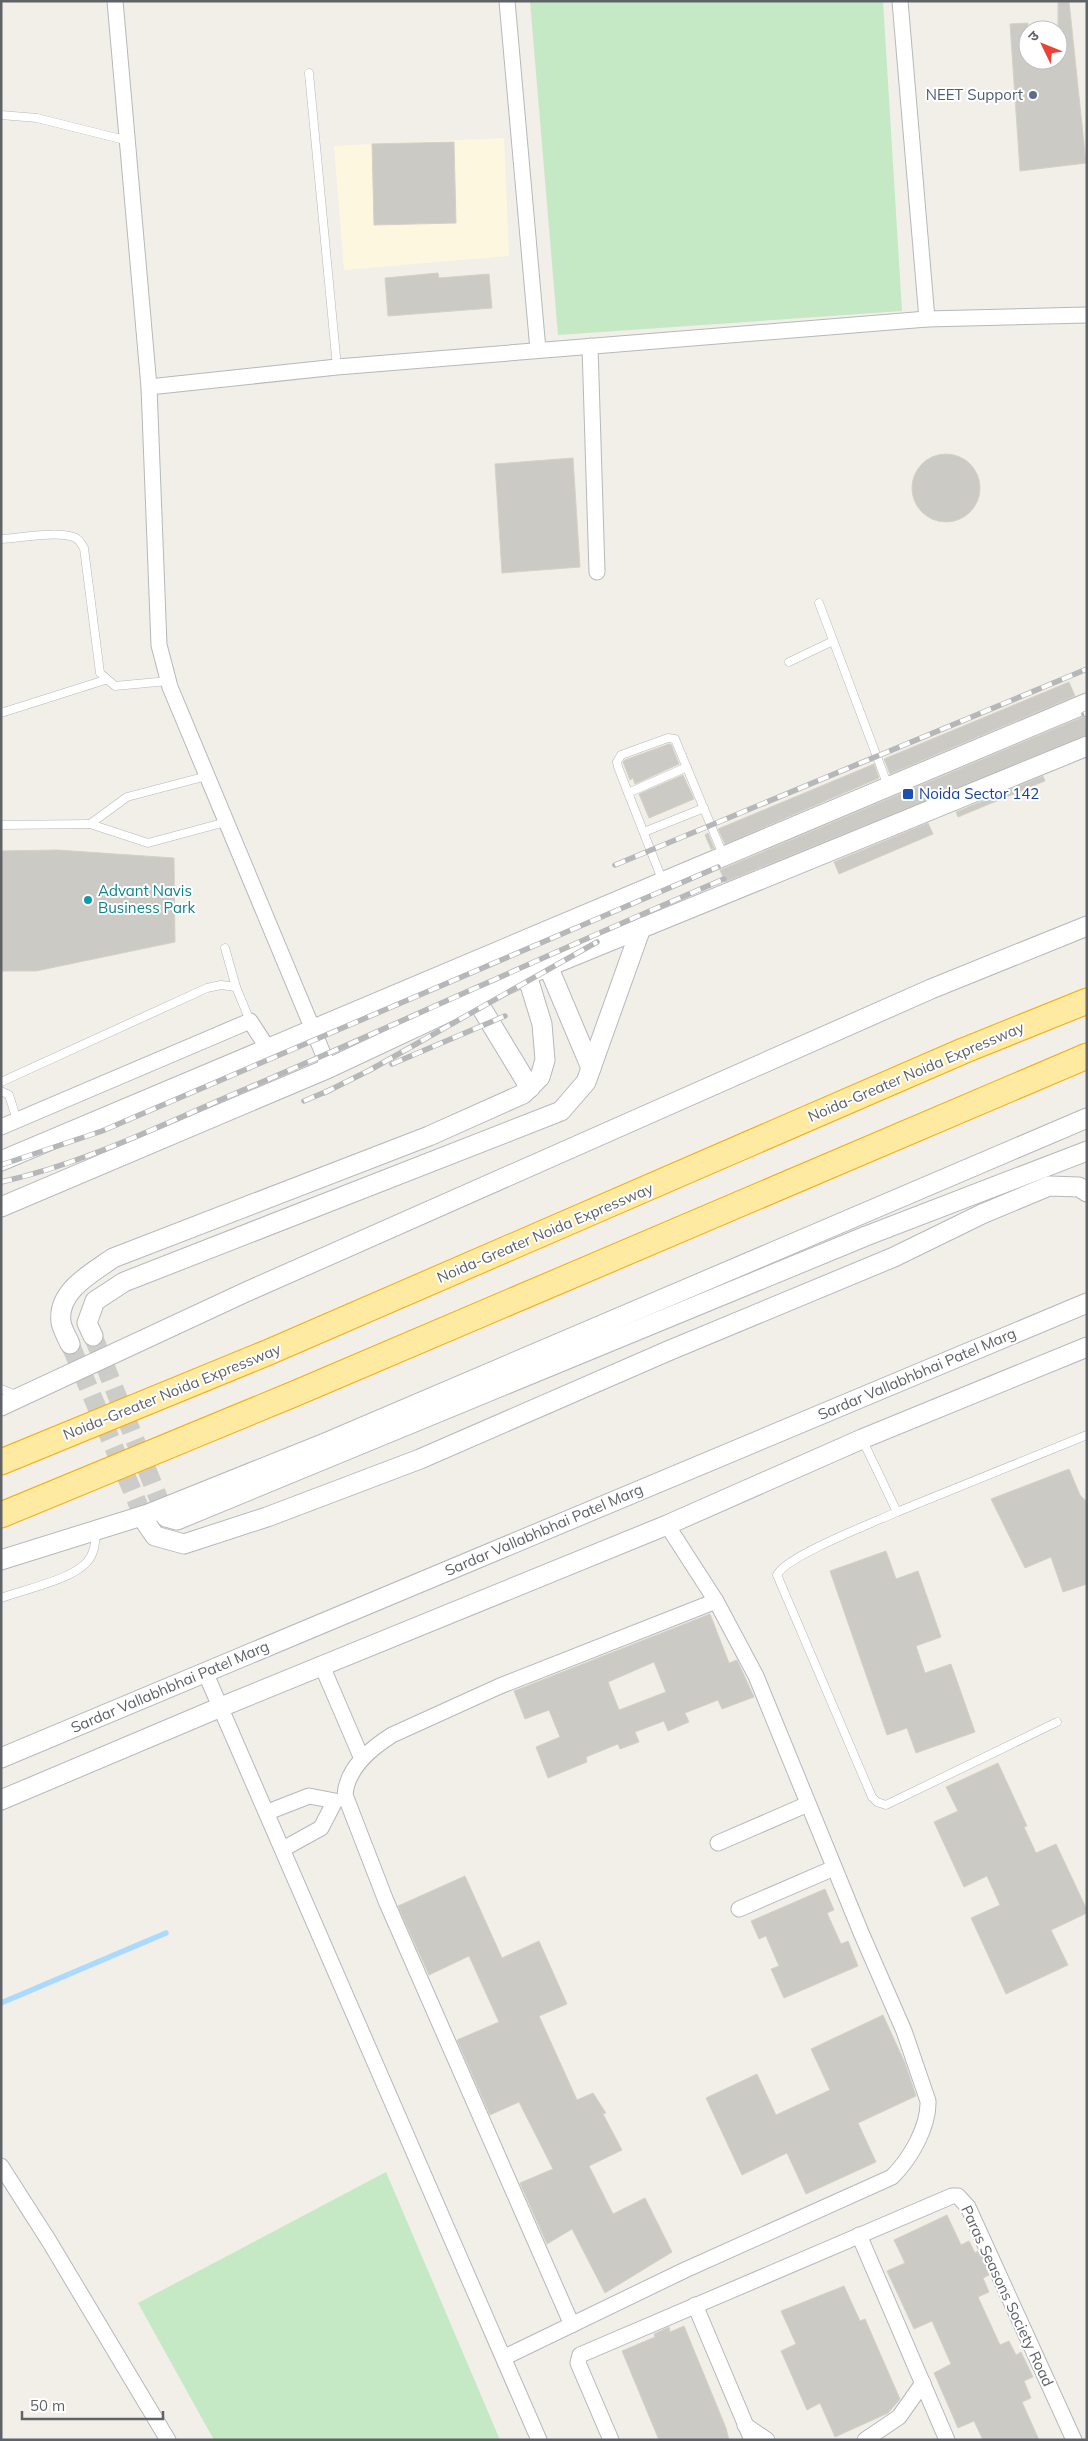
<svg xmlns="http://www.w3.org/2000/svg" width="1088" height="2441" viewBox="0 0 1088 2441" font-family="Mulish,'Noto Sans Devanagari',sans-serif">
<rect width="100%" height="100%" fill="#f1efe8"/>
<polygon fill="#fef7e0" points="504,138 509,256 344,270 334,146"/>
<g fill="#c5e8c5">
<polygon points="530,1 883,1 902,311 558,335"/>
<polygon points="386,2172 500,2440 214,2440 138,2303"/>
</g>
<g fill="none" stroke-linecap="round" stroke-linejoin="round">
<polyline stroke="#aadaff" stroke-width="5.5" points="1,2003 166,1933"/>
</g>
<g fill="#cccac5" stroke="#d6d1c6" fill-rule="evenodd">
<polygon points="1058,1 1069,1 1086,163 1020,171 1010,24 1028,23 1028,60 1058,60"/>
<polygon points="454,142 456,223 374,225 372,144"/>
<polygon points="438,273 439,278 489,274 492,308 388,316 385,278"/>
<circle cx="946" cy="488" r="34"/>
<polygon points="573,458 580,567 502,573 495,464"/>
<polygon points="1069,682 1075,696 890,774 884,759"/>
<polygon points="1085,716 1087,735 725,882 720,870"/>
<polygon points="669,744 671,744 679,764 635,784 633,778 630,780 623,762 625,760"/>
<polygon points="874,764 879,778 725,844 718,829"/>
<polygon points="683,775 694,799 649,818 639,794"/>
<polygon points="1043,776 1045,781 958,817 956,812"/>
<polygon points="928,823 933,834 839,874 834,862"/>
<polygon points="708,833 714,848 711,849 705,835"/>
<polygon points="57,850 174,858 175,942 36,971 1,971 1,851"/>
<polygon points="1069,1469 1080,1495 1087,1502 1087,1584 1063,1592 1051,1557 1025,1568 991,1499"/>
<polygon points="886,1551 896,1579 918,1571 941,1637 916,1646 925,1673 951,1664 975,1732 916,1753 907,1728 887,1735 830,1571"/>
<path d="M710 1614 729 1663 737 1660 754 1697 722 1709 718 1700 685 1713 689 1722 668 1731 664 1721 635 1732 639 1742 620 1749 618 1744 586 1757 587 1762 548 1778 536 1747 560 1737 549 1710 525 1719 514 1691ZM654 1662 666 1692 619 1710 608 1682Z"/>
<polygon points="998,1763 1027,1826 1024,1827 1036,1853 1056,1844 1087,1910 1087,1913 1051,1930 1068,1965 1006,1994 971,1918 1000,1905 987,1876 964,1887 934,1822 958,1811 946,1787"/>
<polygon points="465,1876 502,1958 539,1941 567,2004 539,2016 577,2100 593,2093 606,2113 603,2114 622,2150 589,2166 613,2214 645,2198 672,2252 605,2293 572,2229 547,2244 520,2183 553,2169 519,2102 490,2115 457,2040 499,2022 469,1956 429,1975 398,1906"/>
<polygon points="825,1889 834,1910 827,1913 841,1944 848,1941 858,1966 784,1998 771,1969 779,1966 766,1936 759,1939 751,1921"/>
<polygon points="883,2015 905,2063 916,2096 858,2123 876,2162 806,2194 787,2153 742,2175 706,2098 757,2074 776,2115 830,2090 811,2049"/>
<polygon points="947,2215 961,2245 969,2241 975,2253 978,2251 989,2275 983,2278 989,2292 978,2297 1000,2345 1009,2341 1016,2355 1021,2352 1033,2377 1024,2381 1031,2398 1022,2402 1039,2440 983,2440 974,2421 958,2428 934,2373 951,2364 932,2321 914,2329 887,2271 905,2263 894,2240"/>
<polygon points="844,2286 860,2321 865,2319 900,2399 888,2413 835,2437 820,2403 807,2410 781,2351 796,2344 781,2311"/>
<polygon points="684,2326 726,2428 729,2440 659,2440 622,2351 655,2337 654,2334 669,2327 670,2332"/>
</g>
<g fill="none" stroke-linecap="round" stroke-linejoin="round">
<g stroke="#ccccc8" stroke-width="19" stroke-dasharray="19 9" stroke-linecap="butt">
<polyline points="93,1336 166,1517"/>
<polyline points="70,1344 146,1523"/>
</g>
<g stroke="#b5b8bc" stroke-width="9">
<g id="service">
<polyline points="309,73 337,367"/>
<polyline points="1,115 37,118 129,141"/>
<path d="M1 539C20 538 55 531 73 537 78 538 81 543 84 548L100 673 115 686 168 681"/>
<polyline points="819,603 888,786"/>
<polyline points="789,662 833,641"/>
<polyline points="1,713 105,680"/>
<polyline points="207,776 127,797 90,824 148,843 226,822"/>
<polyline points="628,793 687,767"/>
<polyline points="1,825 90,824"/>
<polyline points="644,832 704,808"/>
<polyline points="663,882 618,767 617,762 621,755 668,738 675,739 724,857"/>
<polyline points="225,948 236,987"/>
<polyline points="1,1082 207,988 221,985 236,987 250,1021"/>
<polyline points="1,1091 9,1095 17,1120"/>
<polyline points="1,1389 18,1396"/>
<polyline points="862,1439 897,1512 1087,1435"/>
<path d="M897 1512C875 1522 786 1556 777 1575L872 1797 877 1802 886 1805 1057 1722"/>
<path d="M1 1598C25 1589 71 1580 87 1562 95 1553 95 1543 96 1532"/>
</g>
</g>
<g stroke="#b5b8bc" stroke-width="17">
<g id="minor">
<polyline points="115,1 149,387 159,645 170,687 329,1068"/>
<polyline points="507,1 538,350"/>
<polyline points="900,1 927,319"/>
<polyline points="590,346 597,572"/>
<polyline points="149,387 337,367 927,319 1087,315"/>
<polyline points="1,1127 250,1021 267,1047"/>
<polyline points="322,1666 362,1759"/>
<polyline points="205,1672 539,2440"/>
<polyline points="268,1812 309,1796 335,1801 321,1828 283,1849"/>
<polyline points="718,1843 808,1804"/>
<polyline points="739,1909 834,1868"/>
<polyline points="1,2166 49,2241 168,2440"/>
<polyline points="859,2235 947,2440"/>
<polyline points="695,2305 752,2440"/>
<path d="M572 2325 386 1901 345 1795C347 1768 370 1749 392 1735L500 1686 716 1601"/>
<path d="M505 2357 685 2270 892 2177C910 2159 929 2127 928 2101L904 2031 862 1935 756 1676 716 1601 667 1525"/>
<polyline points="745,2425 767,2440"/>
<polyline points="611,2440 578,2363 580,2355 952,2196 958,2196 968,2207 1074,2440"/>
<polyline points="865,2440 899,2417 923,2383"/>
</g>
</g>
<g stroke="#b5b8bc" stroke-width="21">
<g id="tertiary">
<polyline points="548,966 591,1068"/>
<polyline points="476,999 530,1088"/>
<polyline points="1,1161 1087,703"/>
<polyline points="1,1207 329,1068 527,975 1087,746"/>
<polyline points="93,1336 87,1323 95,1301 124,1282 561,1111 586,1082 641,928"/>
<path d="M70 1344C67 1337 62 1329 61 1322 57 1291 92 1273 113 1258L429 1136 523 1094 540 1077 545 1060 542 1024 527 975"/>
<polyline points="1,1406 246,1292 931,989 1087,926"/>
<polyline points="166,1517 177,1520 866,1236 1087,1151"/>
<polyline points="146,1523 155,1536 184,1544 267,1517 420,1459 668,1351 894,1257 982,1214 1049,1186 1079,1187 1087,1192"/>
<polyline points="1,1560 148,1514 325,1443 1087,1118"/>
<polyline points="1,1758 1087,1303"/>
<polyline points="1,1800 221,1707 667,1525 862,1439 1087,1347"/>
</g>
</g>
<g stroke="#f9ab00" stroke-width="27">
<g id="trunk">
<polyline points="1,1462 269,1352 963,1051 1087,1001"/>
<polyline points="1,1515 294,1394 1087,1056"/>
</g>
</g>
<use href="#service" stroke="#fff" stroke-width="8"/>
<use href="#minor" stroke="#fff" stroke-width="15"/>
<use href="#tertiary" stroke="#fff" stroke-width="19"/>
<use href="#trunk" stroke="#feeaa1" stroke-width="25"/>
<g stroke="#b6b7b8" stroke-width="5.5">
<g id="rail">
<polyline points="1084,714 1087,713"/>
<polyline points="615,865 1087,669"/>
<polyline points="392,1064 505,1016"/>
<polyline points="324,1093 370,1070 597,942"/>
<polyline points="304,1101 330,1090"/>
<polyline points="1,1165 102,1131 718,867"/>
<path d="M1 1182C87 1163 167 1122 248 1088 407 1020 564 947 724 879"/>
</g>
</g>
<use href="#rail" stroke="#fff" stroke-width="4" stroke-dasharray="11" stroke-linecap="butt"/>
</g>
<circle fill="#5c6f8a" stroke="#fff" stroke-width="2" cx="1033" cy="95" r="5"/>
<rect fill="#1a4fb4" stroke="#fff" stroke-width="2" x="902" y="788" width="12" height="12" rx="2.5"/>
<circle fill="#0f9aa8" stroke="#fff" stroke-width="2" cx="88" cy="900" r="5"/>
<g text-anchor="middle" stroke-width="4" stroke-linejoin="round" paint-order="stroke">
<g font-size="15" fill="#4e5e75" stroke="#fff" text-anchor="end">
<text x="1023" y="100">NEET Support</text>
</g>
<g font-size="15" fill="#164399" stroke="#fff" text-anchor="start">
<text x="919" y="799">Noida Sector 142</text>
</g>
<g font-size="15" fill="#0d838f" stroke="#fff" text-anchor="start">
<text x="98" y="896">Advant Navis<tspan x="98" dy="17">Business Park</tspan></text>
</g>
<g font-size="15" fill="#5f6368" stroke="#fff">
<text transform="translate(916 1072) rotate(-23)" y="5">Noida-Greater Noida Expressway</text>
<text transform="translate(545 1233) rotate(-23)" y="5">Noida-Greater Noida Expressway</text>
<text transform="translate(917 1374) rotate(-23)" y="5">Sardar Vallabhbhai Patel Marg</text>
<text transform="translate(172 1392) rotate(-22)" y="5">Noida-Greater Noida Expressway</text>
<text transform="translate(544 1530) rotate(-23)" y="5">Sardar Vallabhbhai Patel Marg</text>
<text transform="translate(170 1687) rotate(-23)" y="5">Sardar Vallabhbhai Patel Marg</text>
<text transform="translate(1007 2296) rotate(65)" y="5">Paras Seasons Society Road</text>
</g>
</g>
<rect width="1088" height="2441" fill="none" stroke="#5f6368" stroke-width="5"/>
<g transform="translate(1043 45) rotate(313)"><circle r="24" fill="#ffffff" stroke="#bfc1c3"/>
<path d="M0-4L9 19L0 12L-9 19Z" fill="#ea4335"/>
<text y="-8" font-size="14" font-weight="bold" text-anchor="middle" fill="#5f6368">उ</text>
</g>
<path d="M22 2411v8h141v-8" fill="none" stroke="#5f6368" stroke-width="2.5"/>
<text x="30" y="2411" font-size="15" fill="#5f6368" stroke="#ffffff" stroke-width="4" paint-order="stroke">50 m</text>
</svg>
